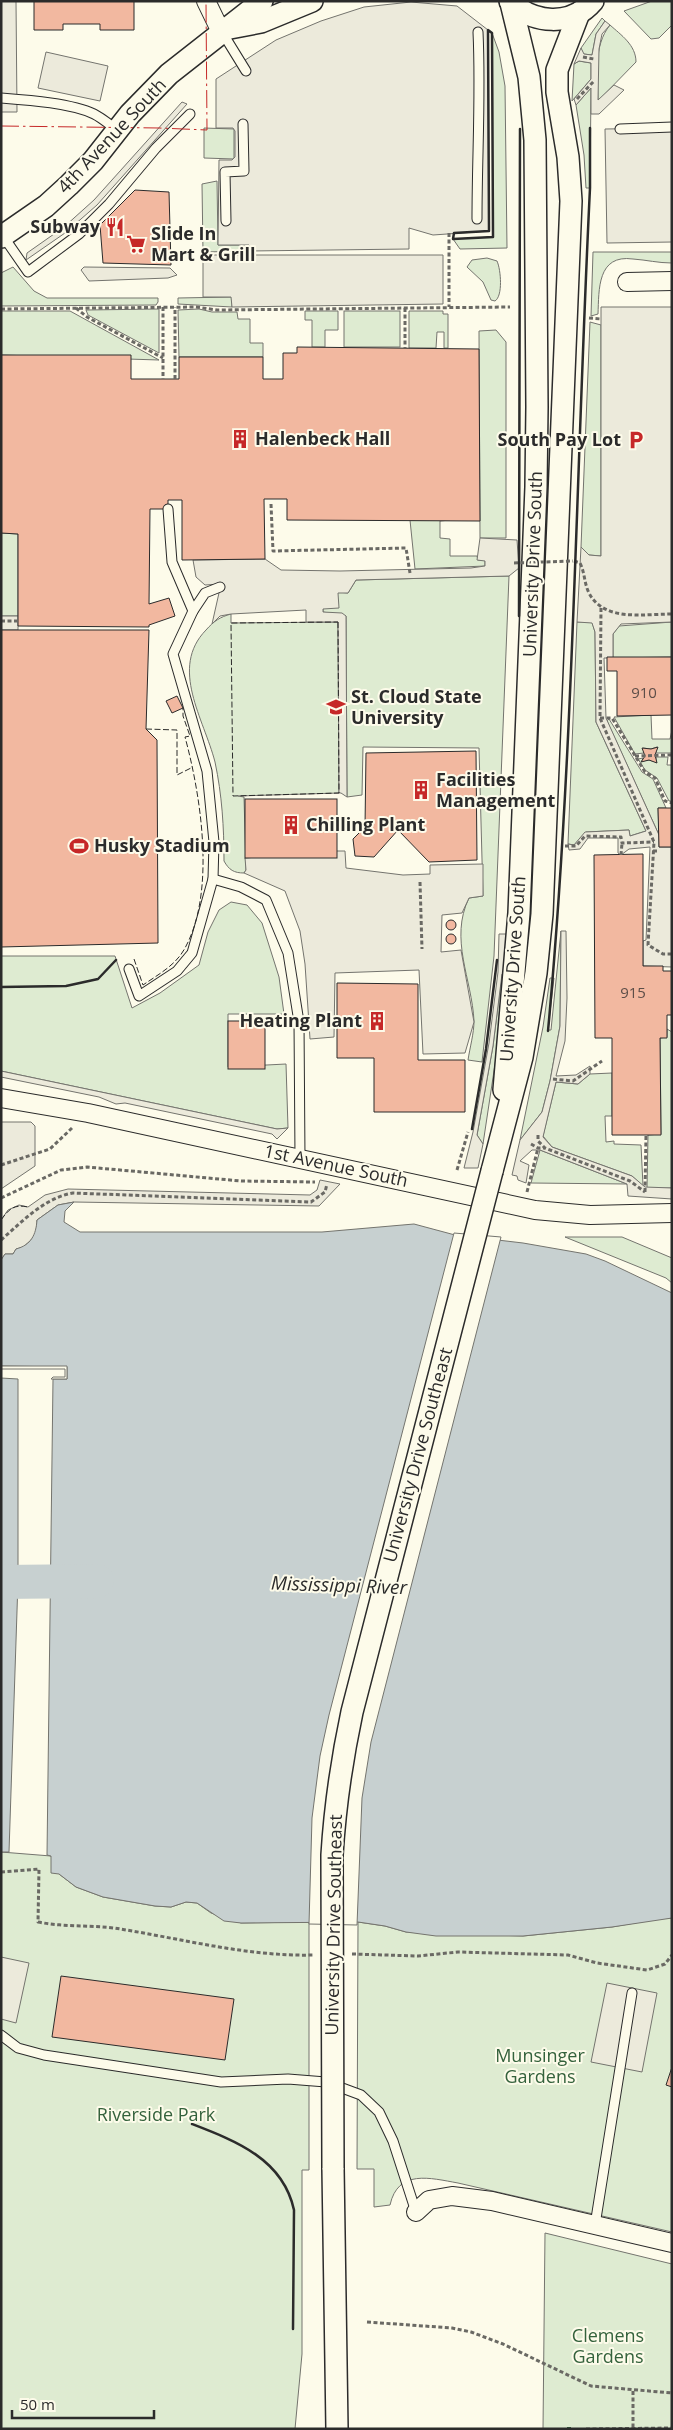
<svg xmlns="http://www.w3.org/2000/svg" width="673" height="2430" viewBox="0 0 673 2430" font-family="'Open Sans',sans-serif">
<rect width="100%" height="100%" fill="#fdfbea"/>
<g fill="#deebd1" stroke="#74746e">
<polygon points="652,1 672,1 672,25 659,38 651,39 624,11"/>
<polygon points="602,18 605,21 596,34 592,55 583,54 581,48"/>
<path d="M610 25C621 35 636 45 636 62L598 101C598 75 593 46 610 25Z"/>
<polygon points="492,33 499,52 505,86 507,248 460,249 453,239 493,237"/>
<polygon points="579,61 591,63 591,79 572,101 574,64"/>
<polygon points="591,88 590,188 586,188 584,155 576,105"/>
<polygon points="204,128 234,129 234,159 204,158"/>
<polygon points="217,181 218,245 250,245 250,251 203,252 202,184"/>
<path d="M593 252H672V263C658 263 647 260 633 259 597 254 599 290 598 314L591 316Z"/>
<path d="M487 258 497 261C501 270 503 296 495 301L491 300 483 282 467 267 472 260Z"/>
<polygon points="13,267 34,291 47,298 158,298 158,302 156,305 1,306 1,273"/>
<polygon points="232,297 232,307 178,304 178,298"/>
<polygon points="159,309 159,353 88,315 86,310"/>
<polygon points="199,309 212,312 237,312 238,319 250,319 250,343 263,343 263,357 179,357 178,310"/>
<polygon points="1,311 70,311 159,360 1,355"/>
<polygon points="305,311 338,311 338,330 325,330 325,347 312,347 312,320 305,320"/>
<rect x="344" y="311" width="56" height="36"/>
<polygon points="409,311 443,311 443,314 448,314 448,348 444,348 444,332 437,332 436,348 409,348"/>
<polygon points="590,322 601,325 601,556 589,555 581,547"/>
<polygon points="496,330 506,342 506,538 480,538 479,331"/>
<polygon points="410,520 450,520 440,521 440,538 450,539 450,556 477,556 478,560 485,560 485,566 415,569"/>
<polygon points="1,533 18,534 18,616 1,616"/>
<path d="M509 576 494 956 482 1062 468 1060C470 1047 474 1033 474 1021 472 979 449 939 469 898L483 896 479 748 363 747 362 795 347 797 346 616 323 612V609L338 592 348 593 356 580Z"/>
<path d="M231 614V623L338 622 339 793 238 796 244 797 246 870 244 873C234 873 229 870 224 861 224 827 222 795 215 762 204 719 169 668 206 630 214 621 220 617 231 614Z"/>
<polygon points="577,622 592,622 595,632 596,722 646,831 630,836 629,830 586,832 574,845 568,844"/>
<polygon points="672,622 672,657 613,658 613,634 619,626"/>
<polygon points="651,715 652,739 670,739 672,730 672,753 655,753 657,747 651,749 643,748 644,753 635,754 614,717"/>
<polygon points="609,719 642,772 653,779 666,808 658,808 659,835 607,721"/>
<polygon points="656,757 668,757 667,765 672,765 672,801 669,801 657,778 645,770 638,759 643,758 642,761 649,760 656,762"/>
<polygon points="231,902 247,905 262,923 279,977 284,1014 228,1014 228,1067 286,1064 288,1128 277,1129 1,1071 1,956 115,956 132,1008 160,993 199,965 208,932 219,910"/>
<polygon points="561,931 560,1026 550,1081 542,1112 520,1140 543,1027 550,978 554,978 548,1030 551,1030"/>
<polygon points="502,974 506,974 500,1031 483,1144 477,1135 493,1046"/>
<polygon points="667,1029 672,1032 672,1188 647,1188 648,1135 661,1134 660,1038 667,1037"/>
<polygon points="612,1073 612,1116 605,1116 606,1142 614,1141 614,1144 641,1145 643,1186 632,1176 552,1147 543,1136 556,1082 578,1084 590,1074"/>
<polygon points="540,1150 627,1184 531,1183"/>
<polygon points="565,1237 622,1237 672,1258 672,1283 666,1278"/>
<polygon points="1,1852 51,1856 59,1874 76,1887 103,1897 155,1906 171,1907 186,1902 197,1903 211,1913 241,1923 309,1922 309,2170 302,2170 302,2354 295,2429 1,2429"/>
<path d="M663 1918H672V2232L458 2183C430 2178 398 2169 390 2205L374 2207V2169H357L358 1922 385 1926 406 1932 523 1936 612 1927Z"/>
<polygon points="545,2233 672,2264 672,2429 543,2429"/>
</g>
<g fill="#eceadb" stroke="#74746e">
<polygon points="1,1 16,1 17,112 1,112"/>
<polygon points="411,2 457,6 488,30 489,231 433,235 409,228 409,249 250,251 249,245 218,245 219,160 232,160 235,157 235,131 233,128 216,128 216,79 276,40 321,21 364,7"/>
<polygon points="605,21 610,25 602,34 599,49 598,100 614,85 624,90 599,114 591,114 591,88 576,105 574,99 591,79 591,63 579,61 574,64 581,48 584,54 592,55 596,34"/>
<polygon points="46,52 108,66 100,101 38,88"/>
<polygon points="182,102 187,104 97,205 65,233 26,260 27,253 64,227 94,200"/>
<polygon points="672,128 672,242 607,243 605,129"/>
<polygon points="203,255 443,255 443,304 232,307 231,297 203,297"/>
<polygon points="84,267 170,268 177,275 168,278 89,281 81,270"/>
<polygon points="601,307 672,307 672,622 621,624 613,634 613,658 604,658 606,718 659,835 659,847 672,847 672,967 643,966 643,941 646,940 650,847 629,849 621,855 618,853 618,838 588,838 580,849 569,850 568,844 574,845 585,832 629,830 630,836 646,831 596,722 595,632 592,623 577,622 581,547 589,555 601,556"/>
<polygon points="480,538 517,540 519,568 509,576 356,580 348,593 338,593 339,608 323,609 323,612 342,613 346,616 347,797 341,793 339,793 338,622 306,622 306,610 231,614 220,616 212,624 221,584 205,585 196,577 193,560 265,559 281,570 340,571 471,568 485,566 485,561 477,560"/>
<rect x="1" y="616" width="17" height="14"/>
<polygon points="337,851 345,851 346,868 403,875 430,874 430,865 483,864 483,896 469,898 462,913 442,915 441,952 461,950 474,1022 465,1053 423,1054 419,970 335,973 334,1037 310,1039 305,964 300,931 285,891 244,873 246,870 245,858"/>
<polygon points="561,931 566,931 567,998 565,1041 556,1076 576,1075 590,1066 590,1074 578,1084 556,1082 543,1137 552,1147 632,1176 645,1187 672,1188 672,1199 628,1196 627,1184 540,1150 532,1150 520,1161 529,1165 526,1183 518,1180 517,1176 512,1175 520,1140 542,1112 550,1081 560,1026"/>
<polygon points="499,934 507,934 506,974 502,974 493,1046 477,1135 483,1144 478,1168 464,1168 473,1132 489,1043 498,972"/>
<polygon points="1,1071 277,1129 288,1128 277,1139 272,1134 125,1103 116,1104 99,1097 1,1077"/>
<polygon points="1,1122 31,1122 35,1126 35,1166 1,1189"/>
<polygon points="320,1180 340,1184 319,1206 74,1202 58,1205 37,1220 36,1234 30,1241 23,1247 16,1249 13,1254 5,1254 1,1260 1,1220 8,1210 19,1205 28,1207 45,1195 68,1189 310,1195 317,1190"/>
<polygon points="1,1957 29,1963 16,2023 1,2019"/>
<polygon points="607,1983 657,1993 642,2072 591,2062"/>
</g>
<g fill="#c7d0d0" stroke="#74746e">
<path d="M74 1202 65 1211 64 1222 80 1232H322L414 1224 455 1235 523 1243 586 1254 605 1261 672 1293V1918L612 1927 523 1936H436L406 1932 385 1926 358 1922 241 1923 224 1921 197 1903 186 1902 171 1907 155 1906 103 1897 76 1887 59 1874 51 1873V1856L47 1855 53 1379H67V1367L1 1366V1260L5 1254H13L16 1249C31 1245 36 1235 37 1220L58 1205Z"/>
<polygon points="1,1378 18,1379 18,1581 9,1852 1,1852"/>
</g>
<g fill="#fdfbea" stroke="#74746e">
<polygon points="454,1233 501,1237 371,1742 362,1798 357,1925 309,1924 312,1818 320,1756 329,1715"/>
<polygon points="1,1366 67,1366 67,1379 51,1379 53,1377 65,1377 65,1369 1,1369"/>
</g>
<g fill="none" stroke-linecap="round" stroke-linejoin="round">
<polyline stroke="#c7d0d0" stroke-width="34" points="1,1582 97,1581"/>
</g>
<g fill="#f2b8a0" stroke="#2b2b2b">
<polygon points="34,1 134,1 134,30 100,30 100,24 63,24 63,30 34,30"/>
<polygon points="135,190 169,192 171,265 103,263 100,225"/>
<polygon points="297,347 479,349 480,521 287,520 287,499 264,499 265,559 182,560 182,500 168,500 168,509 150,509 149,604 169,598 175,616 149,625 149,627 18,626 18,534 1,533 1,355 131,355 131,379 179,379 179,357 263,357 263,379 283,379 283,353 297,353"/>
<polygon points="1,630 149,630 146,729 157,740 158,943 1,947"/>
<polygon points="607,657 672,657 672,715 617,716 617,671 607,671"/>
<polygon points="177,696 183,708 172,713 166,701"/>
<polygon points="658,747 655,755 657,763 649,760 641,762 645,756 642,748 651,749"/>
<polygon points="476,751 477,860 429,862 398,830 374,857 355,856 353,839 365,827 366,753"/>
<rect x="245" y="799" width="92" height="59"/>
<polygon points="658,808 672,808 672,847 659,847"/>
<polygon points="643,854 643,966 663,966 663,971 672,971 672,1015 667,1015 667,1038 660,1038 661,1135 612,1135 612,1038 595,1038 594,855"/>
<circle cx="451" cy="925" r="5"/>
<circle cx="451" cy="939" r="5"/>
<polygon points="337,983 418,984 418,1060 465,1060 465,1112 374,1112 374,1058 337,1058"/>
<rect x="228" y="1021" width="37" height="48"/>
<polygon points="61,1976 234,1999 225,2060 52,2037"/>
<polygon points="672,2067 672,2087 666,2085"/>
</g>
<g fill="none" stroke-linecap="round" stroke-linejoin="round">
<g stroke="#2b2b2b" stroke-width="11">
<g id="service">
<polyline points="222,32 246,71"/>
<path d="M1 98C27 100 71 103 94 114 102 118 110 125 117 130"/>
<polyline points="620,129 672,127"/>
<path d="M477 219C477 156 481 94 478 32"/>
<polyline points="226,221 225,172 244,171 243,124"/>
<polyline points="3,236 28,272 79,234 109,204 156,148 190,114"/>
<polyline points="168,509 172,562 193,611"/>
<polyline points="213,879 241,887 266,900 288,953 299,1022 300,1158"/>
<polyline points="129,969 139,996 177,971 192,953 213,879 214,842 207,771 173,654 193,611 205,593 220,587"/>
<polyline points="1,2035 18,2048 44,2055 221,2082 288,2079 326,2082 361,2095 379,2112 393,2141 416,2212"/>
<polyline points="595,2225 632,1993"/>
</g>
</g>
<g stroke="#2b2b2b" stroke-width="20">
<g id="minor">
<polyline points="206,1 221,32"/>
<polyline points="627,282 672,281"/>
<polyline points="1,1098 88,1113 535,1210 590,1215 672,1213"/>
<polyline points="416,2212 429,2200 452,2196 492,2201 672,2243"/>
</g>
</g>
<g stroke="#2b2b2b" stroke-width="24">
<g id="tertiary">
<path d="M510 1C533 24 571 27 593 1"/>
<polyline points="230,28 261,22 312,1"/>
<polyline points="1,237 46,206 69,185 93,161 130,114 169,74 262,1"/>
<polyline points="504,1090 519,913 536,487 537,407 535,140 529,77 511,3"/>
<polyline points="492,1171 522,1057 536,973 542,914 571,201 568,157 557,92 557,70 579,13"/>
<polyline points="333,2168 337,2429"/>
</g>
</g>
<g stroke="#6a6964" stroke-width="3" stroke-dasharray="4 2.5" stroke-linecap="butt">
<polyline points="583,57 594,59"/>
<polyline points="577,99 594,81"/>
<polyline points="449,233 449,307"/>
<polyline points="163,307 163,379"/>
<polyline points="76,308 87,317 163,358"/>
<polyline points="405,308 405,348"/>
<polyline points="1,309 196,307 217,310 510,307"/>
<polyline points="589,318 601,319"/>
<polyline points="175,379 175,307"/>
<polyline points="271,504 273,551 406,548 410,573"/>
<path d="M574 561 580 563C585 573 584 583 589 593 604 622 643 614 672 614"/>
<polyline points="601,608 600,718 654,842 648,945 663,954 672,954"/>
<polyline points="1,621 18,621"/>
<polyline points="600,718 612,718 645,772 655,778 665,801 672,803"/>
<polyline points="635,756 672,755"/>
<polyline points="565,846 576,846 585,836 621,837 622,843 654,842"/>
<polyline points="653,851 658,851"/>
<polyline points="621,855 622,843"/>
<polyline points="420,882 422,949"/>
<polyline points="553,1079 573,1081 602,1061"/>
<polyline points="538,1135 538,1141 545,1148 630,1181 645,1192"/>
<polyline points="531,1144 538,1148 545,1148"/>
<polyline points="1,1165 50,1149 72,1128"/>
<polyline points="457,1170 468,1132"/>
<polyline points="527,1192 538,1148"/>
<polyline points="645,1192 646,1135"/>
<polyline points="1,1198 61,1170 87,1167 241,1181 315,1182"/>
<path d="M1 1240C23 1221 44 1198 73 1193L311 1202 325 1192 327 1184"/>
<path d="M1 1872 39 1869 38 1922C63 1927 88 1925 114 1928 179 1938 248 1957 313 1955"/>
<polyline points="352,1954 418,1956 458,1952 568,1955 597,1963 647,1970 665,1964 672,1955"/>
<polyline points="367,2322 452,2328 471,2332 503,2344 591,2386 672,2393"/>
<polyline points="633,2391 633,2428"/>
<polyline points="586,2429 672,2428"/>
</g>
<use href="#service" stroke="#fdfbea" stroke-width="9"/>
<use href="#minor" stroke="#fdfbea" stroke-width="18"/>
<use href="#tertiary" stroke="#fdfbea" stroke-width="21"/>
<g stroke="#2b2b2b" stroke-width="24" stroke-linecap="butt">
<path id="tertiary-bridge" d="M333 2168 332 1855C335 1806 342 1759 352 1712L492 1171"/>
</g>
<polyline stroke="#6a6964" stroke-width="3" stroke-dasharray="4 2.5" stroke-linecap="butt" points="514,563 573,561"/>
<use href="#tertiary-bridge" stroke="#fdfbea" stroke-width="21"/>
<polyline stroke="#34623c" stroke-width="4" stroke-dasharray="2.5 4" stroke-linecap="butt" points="569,2427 569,2429"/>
<g stroke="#2b2b2b" stroke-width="1" stroke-dasharray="6 2.5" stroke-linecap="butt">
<polygon points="338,622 339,793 233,796 231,623"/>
<polyline points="146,729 177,730 177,775 193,767"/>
<path d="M134 959 143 985C159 974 176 965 185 948 216 892 201 796 185 737L190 736 183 716V708"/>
<path d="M1 1220C9 1209 14 1204 28 1207"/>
</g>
<g stroke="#2b2b2b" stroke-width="2.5">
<polygon points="488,30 492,33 493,237 453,239 454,233 489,231"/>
<polyline points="519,616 520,129"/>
<polyline points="1,987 66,986 98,979 116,960"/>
<path d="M548 1031C574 751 576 469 590 188V128"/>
<polyline points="472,1129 486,1049 497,960"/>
<path d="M192 2124C236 2141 283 2159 294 2210L293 2329"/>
</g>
<polyline stroke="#c62828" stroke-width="1" stroke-dasharray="18 4 2.5 4" stroke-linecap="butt" points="1,126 159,128 207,130 206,1"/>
</g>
<defs>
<g id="restaurant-bare" transform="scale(1.5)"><path d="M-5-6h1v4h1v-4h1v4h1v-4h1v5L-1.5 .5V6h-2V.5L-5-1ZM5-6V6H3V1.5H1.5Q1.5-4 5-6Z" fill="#c62828" stroke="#fdfbea" stroke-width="2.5" paint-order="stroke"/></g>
<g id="supermarket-bare" transform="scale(1.5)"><path d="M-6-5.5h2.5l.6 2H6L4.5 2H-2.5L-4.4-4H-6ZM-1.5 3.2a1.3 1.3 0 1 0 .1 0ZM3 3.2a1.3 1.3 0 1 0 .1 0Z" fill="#c62828" stroke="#fdfbea" stroke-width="2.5" paint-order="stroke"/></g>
<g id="building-bare" transform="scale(1.5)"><path d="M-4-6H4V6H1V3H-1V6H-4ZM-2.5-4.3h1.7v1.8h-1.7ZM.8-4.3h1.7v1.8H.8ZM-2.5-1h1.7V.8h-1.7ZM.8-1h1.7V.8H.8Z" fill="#c62828" stroke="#fdfbea" stroke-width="2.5" paint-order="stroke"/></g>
<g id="parking-bare" transform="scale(1.5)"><path d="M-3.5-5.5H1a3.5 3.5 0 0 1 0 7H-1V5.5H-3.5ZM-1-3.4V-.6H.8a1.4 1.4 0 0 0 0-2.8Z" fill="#c62828" stroke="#fdfbea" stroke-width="2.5" paint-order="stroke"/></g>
<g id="university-bare" transform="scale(1.5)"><path d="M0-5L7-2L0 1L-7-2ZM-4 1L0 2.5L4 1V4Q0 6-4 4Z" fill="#c62828" stroke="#fdfbea" stroke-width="2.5" paint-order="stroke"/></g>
<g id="stadium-bare" transform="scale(1.5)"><path d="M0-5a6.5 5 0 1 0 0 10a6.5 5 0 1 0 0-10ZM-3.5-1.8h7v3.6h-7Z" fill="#c62828" stroke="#fdfbea" stroke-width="2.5" paint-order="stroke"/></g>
</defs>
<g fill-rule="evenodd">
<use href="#restaurant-bare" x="115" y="227"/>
<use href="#supermarket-bare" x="136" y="244"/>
<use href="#building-bare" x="240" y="439"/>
<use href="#parking-bare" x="636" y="440"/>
<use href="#university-bare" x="336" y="707"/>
<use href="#building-bare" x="421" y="790"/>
<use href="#building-bare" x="291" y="825"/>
<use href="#stadium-bare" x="79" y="846"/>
<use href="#building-bare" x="377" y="1021"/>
</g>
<g text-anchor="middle" stroke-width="4" stroke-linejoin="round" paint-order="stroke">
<g font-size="15" fill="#5d4e48">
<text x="644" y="698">910</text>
<text x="633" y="998">915</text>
</g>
<g font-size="18" fill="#2b2b2b" stroke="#fdfbea">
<text transform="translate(112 136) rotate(-47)" y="6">4th Avenue South</text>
<text transform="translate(533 564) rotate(-88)" y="6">University Drive South</text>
<text transform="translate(513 969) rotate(-86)" y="6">University Drive South</text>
<text transform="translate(336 1166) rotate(12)" y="6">1st Avenue South</text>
<text transform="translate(418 1455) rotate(-75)" y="6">University Drive Southeast</text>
<text transform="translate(334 1925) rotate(-89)" y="6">University Drive Southeast</text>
</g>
<g font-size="18" font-weight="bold" fill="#2b2b2b" stroke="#fdfbea" text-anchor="start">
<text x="100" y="233" text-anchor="end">Subway</text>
<text x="151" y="240">Slide In<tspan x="151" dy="21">Mart &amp; Grill</tspan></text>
<text x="255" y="445">Halenbeck Hall</text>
<text x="621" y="446" text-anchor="end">South Pay Lot</text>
<text x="351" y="703">St. Cloud State<tspan x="351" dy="21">University</tspan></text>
<text x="436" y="786">Facilities<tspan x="436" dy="21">Management</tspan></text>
<text x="306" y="831">Chilling Plant</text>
<text x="94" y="852">Husky Stadium</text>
<text x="362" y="1027" text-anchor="end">Heating Plant</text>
</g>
<g font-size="18" fill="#34623c" stroke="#fdfbea">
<text x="540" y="2062">Munsinger<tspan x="540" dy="21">Gardens</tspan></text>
<text x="156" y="2121">Riverside Park</text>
<text x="608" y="2342">Clemens<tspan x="608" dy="21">Gardens</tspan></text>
</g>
<g font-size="19" font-style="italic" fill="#2b2b2b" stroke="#fdfbea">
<text transform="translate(339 1585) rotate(2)" y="7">Mississippi River</text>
</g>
</g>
<rect width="673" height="2430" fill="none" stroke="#2b2b2b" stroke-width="5"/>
<path d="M12 2410v8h142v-8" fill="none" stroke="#2b2b2b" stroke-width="2.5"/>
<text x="20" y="2410" font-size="15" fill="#2b2b2b" stroke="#fdfbea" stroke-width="4" paint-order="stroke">50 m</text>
</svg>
